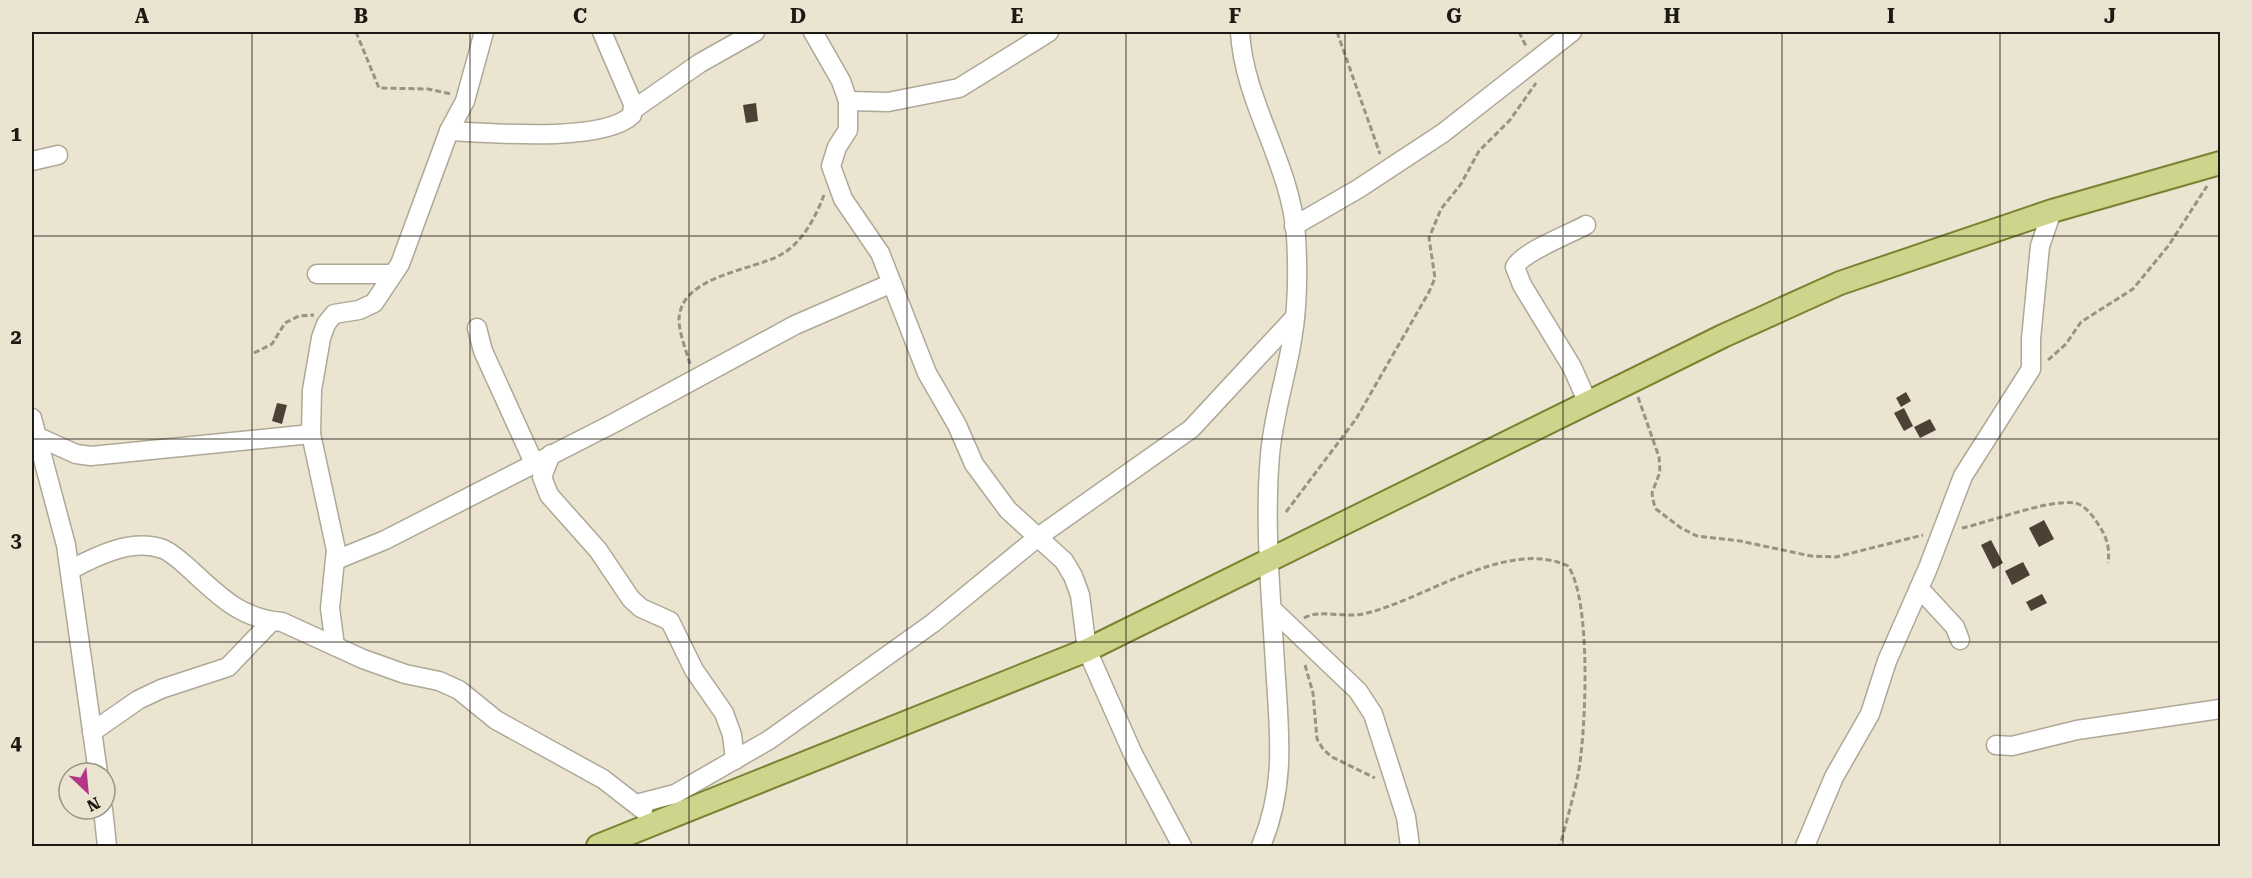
<svg xmlns="http://www.w3.org/2000/svg" width="2252" height="878" viewBox="0 0 2252 878" font-family="'Roboto Serif',serif">
<rect width="100%" height="100%" fill="#eae4d1"/>
<g fill="#4c4134">
<polygon points="756,103 758,121 746,123 743,105"/>
<polygon points="1906,392 1911,401 1901,407 1896,398"/>
<polygon points="277,403 287,405 282,424 272,421"/>
<polygon points="1904,408 1913,426 1904,431 1894,413"/>
<polygon points="1930,419 1936,430 1920,438 1914,427"/>
<polygon points="2044,520 2054,539 2039,547 2029,528"/>
<polygon points="1991,540 2003,563 1993,569 1981,545"/>
<polygon points="2023,562 2030,575 2012,585 2005,571"/>
<polygon points="2042,594 2047,603 2031,611 2026,602"/>
</g>
<g fill="none" stroke-linecap="round" stroke-linejoin="round">
<g stroke="#aea896" stroke-width="21">
<g id="minor">
<polyline points="813,32 841,81 848,101 848,130 837,147 831,166 843,199 880,253 927,373 957,425 974,464 1008,510 1064,561 1073,576 1080,595 1087,650 1133,754 1182,846"/>
<path d="M1240 32C1244 103 1291 164 1296 236 1298 270 1298 306 1292 340 1286 378 1273 416 1270 455 1264 524 1271 595 1275 664 1279 730 1287 784 1261 846"/>
<polyline points="848,101 888,102 959,88 1049,32"/>
<polyline points="634,109 700,63 755,32"/>
<path d="M449 131C489 133 603 143 632 115L633 104 602 32"/>
<polyline points="32,161 58,155"/>
<path d="M1586 225C1570 234 1522 252 1515 267L1522 285 1572 367 1588 403"/>
<polyline points="1294,226 1358,189 1443,133 1572,32"/>
<polyline points="317,274 392,274"/>
<polyline points="477,328 483,351 534,463"/>
<polyline points="32,418 66,545 98,773"/>
<polyline points="36,436 76,454 91,456 311,434"/>
<polyline points="551,454 542,477 549,495 598,550 631,599 641,608 670,621 694,670 724,713 732,735 735,760"/>
<polyline points="336,560 385,540 614,423 795,325 892,283"/>
<path d="M70 570C96 556 132 538 163 549 173 553 184 564 192 571 220 597 242 619 282 622L363 659 405 674 439 681 459 690 496 720 603 779 643 810"/>
<polyline points="1919,588 1955,627 1960,640"/>
<polyline points="1272,609 1358,691 1373,714 1406,817 1410,846"/>
<polyline points="335,646 330,608 336,550 311,434 312,390 321,338 326,324 334,314 359,310 374,303 400,264 449,131 465,101 484,32"/>
<polyline points="92,732 138,700 161,689 228,667 272,621"/>
<polyline points="1996,745 2012,746 2077,730 2220,709"/>
<polyline points="636,804 675,794 769,740 933,623 1038,537 1191,429 1295,317"/>
<polyline points="103,809 107,846"/>
<polyline points="1805,846 1834,777 1870,714 1887,661 1928,568 1963,476 2031,369 2031,339 2040,246 2052,211"/>
</g>
</g>
<g stroke="#7a8130" stroke-width="26">
<polyline id="major" points="598,846 1087,650 1723,336 1840,283 2052,211 2220,163"/>
</g>
<g stroke="#979385" stroke-width="3" stroke-dasharray="6 3" stroke-linecap="butt">
<polyline points="356,32 379,88 428,89 451,94"/>
<polyline points="1337,32 1380,154"/>
<polyline points="1519,32 1526,46"/>
<polyline points="254,353 272,344 285,323 299,316 314,315"/>
<polyline points="2048,360 2066,344 2081,322 2133,289 2169,245 2207,186"/>
<path d="M690 364C686 350 679 333 679 319 681 275 753 271 782 254 803 242 816 216 824 195"/>
<polyline points="1638,397 1659,457 1660,472 1652,493 1654,504 1656,509 1681,528 1697,536 1740,541 1811,556 1836,557 1923,535"/>
<polyline points="1286,512 1356,419 1429,292 1435,278 1429,238 1441,209 1461,184 1479,151 1510,120 1536,83"/>
<path d="M1962 528C1990 522 2048 499 2075 503 2085 505 2093 516 2098 524 2107 537 2110 548 2108 563"/>
<path d="M1304 618C1320 609 1344 618 1363 614 1421 602 1507 537 1568 566 1592 601 1586 732 1578 775 1573 799 1566 823 1560 846"/>
<polyline points="1305,665 1313,693 1317,739 1323,749 1332,757 1375,778"/>
</g>
<use href="#minor" stroke="#fff" stroke-width="18"/>
<use href="#major" stroke="#cdd48c" stroke-width="22"/>
</g>
<path fill="none" stroke="#1c1a13" stroke-width="1.5" stroke-opacity="0.55" d="M252 32V846M470 32V846M689 32V846M907 32V846M1126 32V846M1345 32V846M1563 32V846M1782 32V846M2000 32V846M32 236H2220M32 439H2220M32 642H2220"/>
<rect width="2252" height="878" fill="none" stroke="#eae4d1" stroke-width="66"/>
<g transform="translate(87 791) rotate(154)"><circle r="28" fill="#eae4d1" stroke="#989385" stroke-width="1.5"/>
<path d="M0-4.5L10 22L0 15L-10 22Z" fill="#b43787"/>
<text y="-9" font-size="16" font-weight="bold" text-anchor="middle" fill="#1c1a13">N</text>
</g>
<rect x="33" y="33" width="2186" height="812" fill="none" stroke="#1c1a13" stroke-width="2"/>
<g font-size="20" text-anchor="middle" font-weight="bold" fill="#1c1a13">
<text x="142" y="23">A</text>
<text x="361" y="23">B</text>
<text x="580" y="23">C</text>
<text x="798" y="23">D</text>
<text x="1017" y="23">E</text>
<text x="1235" y="23">F</text>
<text x="1454" y="23">G</text>
<text x="1672" y="23">H</text>
<text x="1891" y="23">I</text>
<text x="2110" y="23">J</text>
<text x="16" y="141">1</text>
<text x="16" y="344">2</text>
<text x="16" y="547">3</text>
<text x="16" y="750">4</text>
</g>
</svg>
